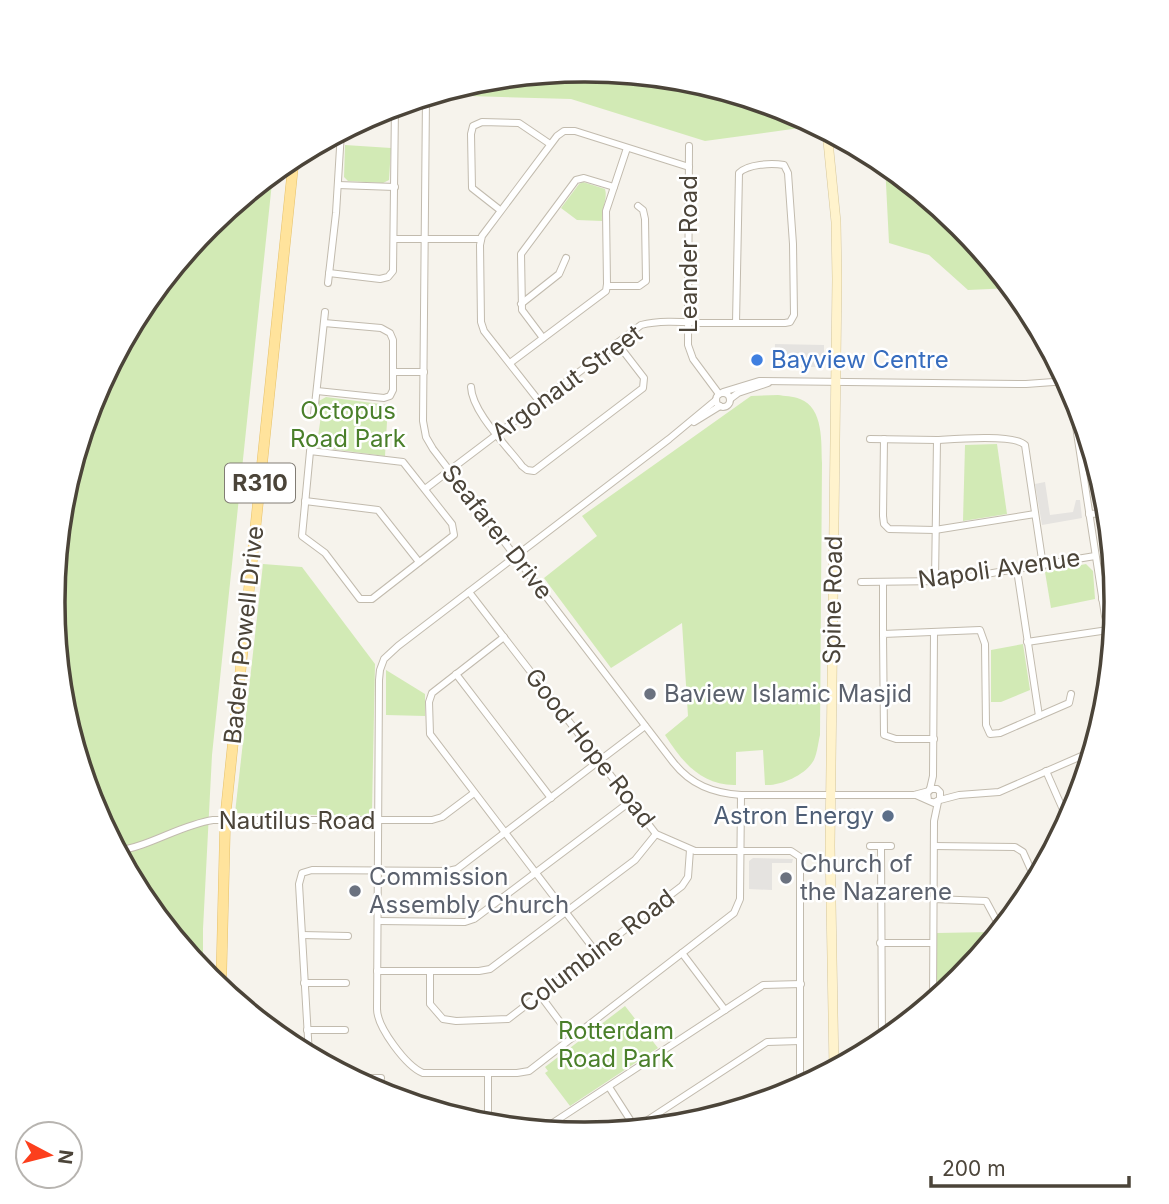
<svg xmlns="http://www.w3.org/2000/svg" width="1169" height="1204" viewBox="0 0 1169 1204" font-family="Inter,sans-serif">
<rect width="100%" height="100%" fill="#f6f3ec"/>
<g fill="#d2eab5">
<polygon points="585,70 689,80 788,111 814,124 814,126 705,141 571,99 436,95 481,80"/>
<polygon points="345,145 391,148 389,180 383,183 348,181 344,177"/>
<polygon points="885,164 961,226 1012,288 968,290 929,255 889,243"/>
<polygon points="273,173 212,755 203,929 203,972 142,897 93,805 63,705 53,602 63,498 93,398 142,306 209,226"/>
<path d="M583 182 605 189C608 199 601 210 602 221L577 220 561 208 579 184Z"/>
<path d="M778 395C784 396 793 396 800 399 824 408 821 443 822 463L820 735C818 743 817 757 812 763 803 776 780 786 765 785L763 750 736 752V785C702 786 682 762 665 735L688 716 682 623 611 668 544 578 597 536 582 516 751 396Z"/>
<polygon points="326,397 388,405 385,456 316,447 315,436 318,436 321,416 318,415 319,401"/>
<polygon points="997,444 1007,514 963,521 965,445"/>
<polygon points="263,564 302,567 375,664 372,810 368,816 235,813"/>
<polygon points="1086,564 1093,571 1095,599 1051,608 1045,572"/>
<polygon points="1023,644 1030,690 1001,702 991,702 991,650"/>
<polygon points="386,670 425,694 425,716 386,715"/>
<polygon points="991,932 991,936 995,936 960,978 937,998 937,933"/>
<polygon points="625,1006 658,1048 570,1106 545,1073 548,1071 545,1067"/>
</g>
<g fill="#e5e3e0">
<polygon points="775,344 824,345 824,362 819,367 774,367"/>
<polygon points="1045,482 1050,515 1073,512 1076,500 1080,500 1082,518 1042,525 1035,484"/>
<polygon points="753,858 793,859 792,863 772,863 772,890 749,889 749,861"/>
</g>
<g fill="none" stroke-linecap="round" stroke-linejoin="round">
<g stroke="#c2bbae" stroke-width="8">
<g id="minor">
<path d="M426 97 423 421 426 437 433 449 673 762C691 785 713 793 741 795H914L929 791"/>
<polyline points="689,146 688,345 693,359 719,394"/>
<polyline points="338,185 395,187"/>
<polyline points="500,210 472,188 471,134 473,126 482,122 519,123 550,144"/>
<polyline points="394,239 481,239"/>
<polyline points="329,273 380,279 388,277 393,271 395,106"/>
<polyline points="328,283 336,213 341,132"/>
<polyline points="607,286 639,286 646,281 645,219 643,210 638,206"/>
<polyline points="521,304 559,274 566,258"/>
<polyline points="543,338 522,310 521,254 576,180 584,178 614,187"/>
<polyline points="510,363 606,291 607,284 606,211 627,148"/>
<polyline points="393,372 424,372"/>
<path d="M471 387C472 412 507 446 522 466L527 470 534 471 643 388 644 378 617 343"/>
<polyline points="1070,387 1105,616 1113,641"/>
<polyline points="317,391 384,398 390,396 393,390 393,340 390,333 381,328 324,323"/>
<polyline points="723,392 759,381 1026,384 1067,381"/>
<circle cx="723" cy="400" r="7"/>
<polyline points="730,399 738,393 768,383"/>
<path d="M716 400 669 439 398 646 384 659 380 670 379 680 377 1009C377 1027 406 1066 423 1073H517L529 1071 734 913 740 899 741 795"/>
<polyline points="539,401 484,331 481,322 480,245 482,236 557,136 564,131 575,131 689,167"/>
<polyline points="314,414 325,312"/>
<polyline points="694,422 720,406"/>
<polyline points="870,439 937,440"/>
<polyline points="884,439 883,516 884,524 889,529 935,530 1035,514"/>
<polyline points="310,451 403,462 452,524 454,535 372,599 360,599 325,553 302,536 311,441"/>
<path d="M425 489 641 325C660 320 683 322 702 323 730 323 758 323 785 323L790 322 794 315 793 244 788 173 784 165C771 163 748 164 739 173L736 323"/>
<polyline points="305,501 378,510 419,562"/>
<polyline points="1089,514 1108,513"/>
<polyline points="1017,570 1039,716"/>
<path d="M935 581 937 440C954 439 1015 434 1025 445L1043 566"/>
<polyline points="861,582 944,581 1095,556"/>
<polyline points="469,592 656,834 695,851 791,851 800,857 800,1087"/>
<polyline points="1102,599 1116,597"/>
<polyline points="883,634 883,582"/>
<polyline points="504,637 432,693 429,702 430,734 596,952"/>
<polyline points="1027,642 1108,630"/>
<polyline points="456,674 551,798"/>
<polyline points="934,739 896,739 884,735 883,634 980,630 985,644 986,725 990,734 1000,733 1069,703 1071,694"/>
<polyline points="1046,771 1068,821"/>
<polyline points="930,789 933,776 934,633"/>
<polyline points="916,795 934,803 940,799 940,792 937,789 930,789 927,793 928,800"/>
<polyline points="940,800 959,795 999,792 1093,751"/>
<polyline points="870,846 891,846"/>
<polyline points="881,846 882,1043"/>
<polyline points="934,846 1015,847 1023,852 1036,881"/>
<path d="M117 851C151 846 180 825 213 820H432L442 817 474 793"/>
<polyline points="933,899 986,901 1001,929"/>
<polyline points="378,921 465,922 474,919 631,801"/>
<polyline points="302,935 348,936"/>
<polyline points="880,943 933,943"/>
<polyline points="682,953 725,1010"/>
<polyline points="377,971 479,971 490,969 635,860 656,834"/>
<polyline points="430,972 430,1004 443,1019 456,1021 508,1019 682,886 688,877 690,850"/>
<polyline points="304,983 346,983"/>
<polyline points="540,995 572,1038"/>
<polyline points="933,1001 934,821 938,802"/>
<polyline points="307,1030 345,1030"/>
<polyline points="309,1055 299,884 302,873 312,870 448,871 457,869 645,726"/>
<polyline points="352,1078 381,1078"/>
<polyline points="609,1087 636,1129"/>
<polyline points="488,1124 488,1073"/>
<polyline points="634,1129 767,1042 800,1041"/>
<polyline points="542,1130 763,985 801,984"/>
</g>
</g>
<g stroke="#d6c79b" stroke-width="10">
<polyline id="secondary" points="827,131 836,222 837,279 830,846 834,1069"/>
</g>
<g stroke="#e6c16a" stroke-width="11">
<g id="primary">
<polyline points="226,810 294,157"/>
<polyline points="221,989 225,830"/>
</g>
</g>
<use href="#minor" stroke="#fff" stroke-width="6"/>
<use href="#secondary" stroke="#fff3cd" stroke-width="9"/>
<use href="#primary" stroke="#ffe39c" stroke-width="10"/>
<g stroke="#e6c16a" stroke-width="11" stroke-linecap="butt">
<polyline id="primary-bridge" points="225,830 226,810"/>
</g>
<use href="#primary-bridge" stroke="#ffe39c" stroke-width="10"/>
</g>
<circle fill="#3f7fe0" stroke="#fff" stroke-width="2.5" cx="757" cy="360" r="7"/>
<g fill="#6b7280" stroke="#fff" stroke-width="2.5">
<circle cx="650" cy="694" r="7"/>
<circle cx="786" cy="878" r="7"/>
<circle cx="355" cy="891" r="7"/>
</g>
<circle fill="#5c6f8a" stroke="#fff" stroke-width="2.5" cx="888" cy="816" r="7"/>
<g text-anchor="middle" stroke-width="5" stroke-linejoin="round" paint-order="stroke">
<rect fill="#fff" stroke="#817c74" stroke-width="2" x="225" y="463.5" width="70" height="39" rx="5"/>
<g font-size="23" font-weight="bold" fill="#4b4439">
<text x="260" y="491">R310</text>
</g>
<g font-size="24" fill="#4b4439" stroke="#fff">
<text transform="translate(689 254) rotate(-90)" y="8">Leander Road</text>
<text transform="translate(567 383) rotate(-36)" y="8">Argonaut Street</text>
<text transform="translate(497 532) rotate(52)" y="8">Seafarer Drive</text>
<text transform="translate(999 569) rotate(-8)" y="8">Napoli Avenue</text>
<text transform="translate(833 600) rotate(-89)" y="8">Spine Road</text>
<text transform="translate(244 635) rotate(-84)" y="8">Baden Powell Drive</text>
<text transform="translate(590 748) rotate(52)" y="8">Good Hope Road</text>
<text x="297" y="829">Nautilus Road</text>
<text transform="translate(597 951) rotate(-37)" y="8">Columbine Road</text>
</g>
<g font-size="24" fill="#366cbe" stroke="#fff" text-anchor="start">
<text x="771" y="368">Bayview Centre</text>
</g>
<g font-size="24" fill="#4a7f2a" stroke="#fff">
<text x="348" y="419">Octopus<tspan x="348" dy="28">Road Park</tspan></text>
<text x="616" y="1039">Rotterdam<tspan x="616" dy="28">Road Park</tspan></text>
</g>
<g font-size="24" fill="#5b616d" stroke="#fff" text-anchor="start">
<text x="664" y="702">Baview Islamic Masjid</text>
<text x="800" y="872">Church of<tspan x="800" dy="28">the Nazarene</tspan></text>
<text x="369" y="885">Commission<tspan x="369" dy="28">Assembly Church</tspan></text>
</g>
<g font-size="24" fill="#4e5e75" stroke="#fff" text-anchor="end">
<text x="874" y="824">Astron Energy</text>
</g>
</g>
<path d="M0 0H1169V1204H0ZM584 82H585A519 519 0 0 1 1104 601V603A519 519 0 0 1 585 1122H584A519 519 0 0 1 65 603V601A519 519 0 0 1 584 82Z" fill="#fff" fill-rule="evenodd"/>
<path fill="none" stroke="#4b4439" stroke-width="3.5" d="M584 82H585A519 519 0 0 1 1104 601V603A519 519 0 0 1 585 1122H584A519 519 0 0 1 65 603V601A519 519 0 0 1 584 82Z"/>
<g transform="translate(49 1155) rotate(97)"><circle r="33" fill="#ffffff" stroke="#b7b4b0" stroke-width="2"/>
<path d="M0-5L12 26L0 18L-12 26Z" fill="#fc3f1d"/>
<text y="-10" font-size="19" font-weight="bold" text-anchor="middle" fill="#4b4439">N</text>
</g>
<path d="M931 1176v10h198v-10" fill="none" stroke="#4b4439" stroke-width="3.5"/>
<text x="942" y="1176" font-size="21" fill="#4b4439" stroke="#ffffff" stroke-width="5" paint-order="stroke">200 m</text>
</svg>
